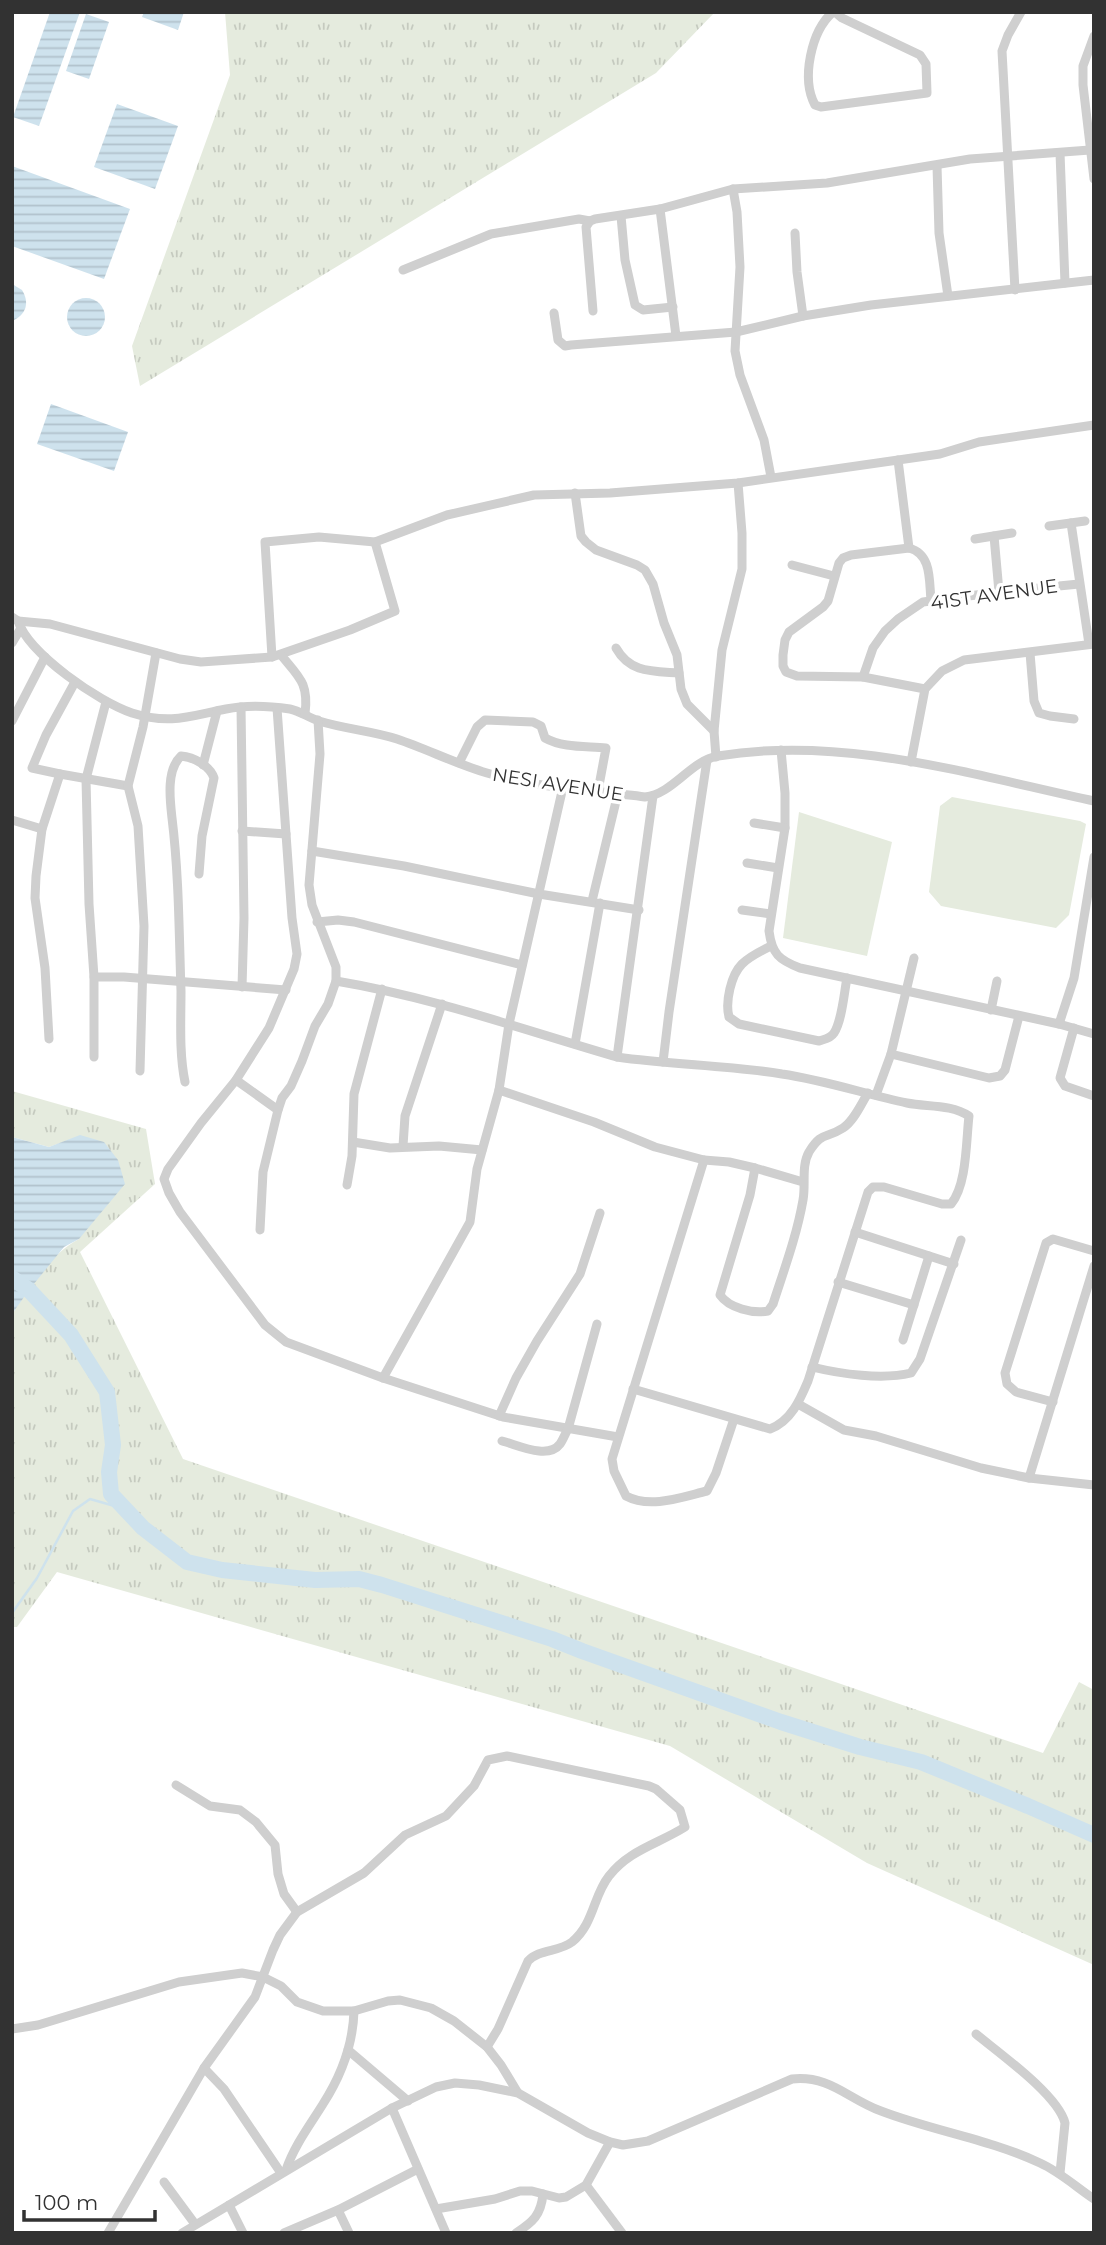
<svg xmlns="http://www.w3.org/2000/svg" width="1106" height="2245" viewBox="0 0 1106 2245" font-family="Montserrat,sans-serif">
<defs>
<pattern id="grass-tufts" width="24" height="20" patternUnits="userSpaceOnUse" patternTransform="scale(1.75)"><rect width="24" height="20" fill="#e5ebde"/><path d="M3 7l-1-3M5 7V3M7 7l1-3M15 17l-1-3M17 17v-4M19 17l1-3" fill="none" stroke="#c5cabf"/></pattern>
<pattern id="water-rules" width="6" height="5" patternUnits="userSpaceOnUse" patternTransform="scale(1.75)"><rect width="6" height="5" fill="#cee2ed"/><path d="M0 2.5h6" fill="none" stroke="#b1c2cc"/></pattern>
</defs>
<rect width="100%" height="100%" fill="#fff"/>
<g fill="url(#grass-tufts)">
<polygon points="225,12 715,12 656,73 140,386 132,346 230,75"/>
<path d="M12 1091 146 1129 155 1184 80 1252 183 1459 1043 1753 1079 1682 1094 1690V1965L867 1863 670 1746 57 1572 17 1627H12V1314C30 1287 50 1254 79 1239L80 1136 49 1147 12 1137Z"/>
</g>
<g fill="#e5ebde">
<polygon points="952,797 1080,821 1086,824 1069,915 1056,928 941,906 929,892 940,806"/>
<polygon points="799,812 892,842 867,956 783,938"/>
</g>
<g fill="url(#water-rules)">
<polygon points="50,12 80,12 39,126 13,117"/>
<polygon points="144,12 184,12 178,30 142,17"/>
<polygon points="86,14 109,22 89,79 66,71"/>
<polygon points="117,104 178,126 155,189 94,167"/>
<polygon points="12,166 130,209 104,279 12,246"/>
<path d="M12 284 22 290C30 303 26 315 12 321Z"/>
<circle cx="86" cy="317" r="19"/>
<polygon points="51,404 128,432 114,471 37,444"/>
<polygon points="80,1135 104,1142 118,1160 125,1184 79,1239 64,1247 29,1290 12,1314 12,1137 49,1147"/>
</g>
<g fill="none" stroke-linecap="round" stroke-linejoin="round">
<polyline stroke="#cee2ed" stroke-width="2.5" points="12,1613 37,1578 73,1511 90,1499 125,1509"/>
<polyline stroke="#cee2ed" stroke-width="16" points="12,1278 29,1290 71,1335 107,1392 113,1445 109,1472 111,1494 143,1528 187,1562 222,1570 315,1580 359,1579 382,1585 552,1639 582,1651 781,1722 860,1747 921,1762 1028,1806 1094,1835"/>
<g stroke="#cfcfcf" stroke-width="9">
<path d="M833 12C811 31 801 79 815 105L821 107 927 93 926 64 920 55 842 18 835 12"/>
<polyline points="1094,36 1083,66 1083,85 1094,179"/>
<polyline points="1060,153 1065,283"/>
<polyline points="937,166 939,233 948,296"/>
<polyline points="733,189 737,212 740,267 735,351 740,375 764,440 771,477"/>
<polyline points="660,209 676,336"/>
<polyline points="621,216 625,260 635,305 643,310 673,307"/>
<polyline points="795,233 797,272 803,316"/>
<polyline points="403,270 491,234 579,219 590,221"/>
<polyline points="1015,290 1002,51 1008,35 1021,12"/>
<polyline points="593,311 586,227 590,221 595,219 660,209 733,189 827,183 970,159 1090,150"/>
<polyline points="554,313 558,340 565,346 571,345 736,332 803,316 871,305 1094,280"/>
<polyline points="898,460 909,548"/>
<polyline points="575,493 581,536 586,542 596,550 637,565 645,570 653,584 664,623 677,655 681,689 687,704 714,731"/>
<polyline points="1071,523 1089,644"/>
<polyline points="1049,526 1085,521"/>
<polyline points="994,536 999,592"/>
<polyline points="975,539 1012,533"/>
<polyline points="792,565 834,576"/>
<path d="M12 617 18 621C29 654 99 702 132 713 170 725 190 716 226 709 245 705 270 706 290 709 300 711 309 718 319 721 345 729 372 731 397 739 427 749 456 764 487 773 537 788 593 790 645 797 673 794 690 761 718 756 844 735 972 775 1094 801"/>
<polyline points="18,621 50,624 180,659 201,662 272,657 350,630 395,611 375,542"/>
<polyline points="12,643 21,628"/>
<path d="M616 648C630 673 652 671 679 673"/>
<polyline points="1030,653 1034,701 1039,713 1050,716 1074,719"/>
<path d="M281 655C299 677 309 683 305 714"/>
<polyline points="272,657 265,542 319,537 375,542 447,515 534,495 610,493 738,483 940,454 979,442 1094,425"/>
<polyline points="863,677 873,648 885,631 898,619 923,602 999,592 1079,584"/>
<path d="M925 689 863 677 797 676 786 672 783 666V655L785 640 789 632 823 607 828 601 839 563 843 558 851 555 909 548C932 554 929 581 931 600"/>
<polyline points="241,707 244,918 242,987"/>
<polyline points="277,708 292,918 297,954 294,969 269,1028 236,1080 201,1123 168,1169 164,1179 169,1193 180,1212 265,1325 286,1342 383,1378 503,1417 618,1437"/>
<polyline points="12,721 45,657"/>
<path d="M781 750 785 793V828L769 931C772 954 779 960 800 968L1059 1024 1094 1034"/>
<polyline points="716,757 714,731 722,650 742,569 742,533 738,483"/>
<polyline points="911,762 925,689 942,671 964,660 1094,644"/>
<path d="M459 763 477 727 485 720 533 722 541 726 545 738C563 748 586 746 606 748L598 791"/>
<polyline points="203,765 217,711"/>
<polyline points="60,774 32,768 46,735 75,682"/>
<polyline points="12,820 42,829"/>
<polyline points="754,823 785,828"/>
<polyline points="242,831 286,834"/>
<polyline points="312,851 404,866 539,894 639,910"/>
<polyline points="747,863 778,868"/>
<polyline points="592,901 618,793"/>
<polyline points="742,910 771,914"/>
<polyline points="317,922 338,920 354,922 522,965"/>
<path d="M771 946C761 951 750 956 742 964 731 975 725 1002 729 1017L739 1024 819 1041C824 1039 830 1039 834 1033 842 1021 844 993 847 978"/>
<polyline points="914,958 891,1054 989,1078 1000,1076 1005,1070 1019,1016"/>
<polyline points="94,977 124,977 286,990"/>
<path d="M336 981C432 997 524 1030 617 1057 672 1065 728 1065 782 1074 824 1080 865 1094 907 1103 927 1107 951 1104 969 1116 966 1141 967 1185 951 1204H942L884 1187H873L868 1192 808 1381C800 1400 791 1421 770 1429L633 1389"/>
<polyline points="991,1010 997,981"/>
<polyline points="1059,1024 1074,978 1094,857"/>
<polyline points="1074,1028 1060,1078 1065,1086 1094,1096"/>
<polyline points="49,1039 45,968 35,898 36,876 42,829 60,774 128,786"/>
<polyline points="575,1044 600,903"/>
<polyline points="94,1057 94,977 89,904 86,779 106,702"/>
<polyline points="617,1057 653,796"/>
<polyline points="663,1062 669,1012 707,760"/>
<polyline points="140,1071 144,926 138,826 128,786 143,727 156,653"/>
<polyline points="236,1080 278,1110"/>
<path d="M185 1082C179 1053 181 1021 181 991 179 933 179 875 172 818 170 800 166 770 181 756 194 757 210 766 214 778L202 836 199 874"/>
<polyline points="499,1090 594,1122 655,1147 704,1160 729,1162 755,1168 803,1182"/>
<polyline points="876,1095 891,1054"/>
<polyline points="353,1142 390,1148 439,1146 482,1150"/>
<polyline points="403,1146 405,1116 442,1004"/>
<path d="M704 1160 612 1459 614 1471 626 1496C650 1509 682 1497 707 1491L716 1473 734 1419"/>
<path d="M755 1168 750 1195 720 1295C729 1308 753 1314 768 1311L773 1304C784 1270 797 1235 803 1200 806 1185 801 1166 809 1152 822 1131 826 1139 843 1128 854 1121 861 1104 868 1093"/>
<polyline points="347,1185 352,1156 354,1094 382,989"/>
<polyline points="260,1230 263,1172 278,1110 282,1098 291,1086 302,1061 315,1026 328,1004 336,981 336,967 312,905 309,885 320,754 318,720"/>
<polyline points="855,1232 954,1264"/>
<polyline points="838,1282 914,1305"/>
<polyline points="903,1340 929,1256"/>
<path d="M812 1367C841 1374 882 1380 911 1373L920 1359 961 1240"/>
<polyline points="383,1378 470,1222 477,1169 499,1090 509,1024 563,787"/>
<polyline points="1053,1402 1016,1392 1007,1384 1005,1373 1046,1243 1053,1239 1094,1251"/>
<polyline points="798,1404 844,1430 876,1436 981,1468 1029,1478 1094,1485"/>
<polyline points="499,1416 516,1378 537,1341 580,1274 600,1213"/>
<path d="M502 1441C518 1445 548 1460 560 1444 563 1440 565 1434 568 1429L597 1324"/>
<polyline points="1029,1478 1094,1266"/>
<polyline points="176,1785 210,1806 240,1810 256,1822 275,1845 278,1874 284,1894 297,1912"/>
<polyline points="12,2029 38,2025 179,1982 242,1973 263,1977 281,1986 297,2002 323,2011 354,2011 388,2001 400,2000 431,2008 454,2021 487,2047 501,2065 518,2093"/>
<path d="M976 2034C999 2053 1058 2095 1065 2123L1060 2173"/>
<polyline points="348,2050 408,2101"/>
<polyline points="204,2068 224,2089 281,2173"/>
<polyline points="392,2108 446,2233"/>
<path d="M286 2170C294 2146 310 2125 323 2104 341 2076 353 2044 354 2011"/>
<polyline points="164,2182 195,2224"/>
<polyline points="586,2185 622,2233"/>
<polyline points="229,2205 243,2233"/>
<polyline points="436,2209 495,2199 520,2191 532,2191 559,2198 566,2197 586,2185 610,2142"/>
<polyline points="338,2210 349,2233"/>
<path d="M108 2233 204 2068 255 1997 273 1950 280 1935 297 1912 364 1873 405 1835 446 1816 474 1786 488 1760 507 1756 649 1786 656 1789 680 1810 685 1827C658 1844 629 1850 609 1876 593 1896 594 1924 572 1942 559 1952 539 1949 528 1961L498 2029 487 2047"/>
<path d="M182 2233 392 2108 436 2087 455 2083 479 2085 518 2093 588 2133 610 2142 623 2145 648 2141 792 2079C830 2075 848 2099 881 2111 933 2131 989 2139 1040 2163 1060 2172 1076 2187 1094 2199"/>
<polyline points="284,2233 338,2210 418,2169"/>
<path d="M516 2233C533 2222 541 2215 543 2194"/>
</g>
</g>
<g text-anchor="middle" stroke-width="7" stroke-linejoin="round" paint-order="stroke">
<g font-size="19" fill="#323232" stroke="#fff">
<text transform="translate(994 594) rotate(-8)" y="7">41ST AVENUE</text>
<text transform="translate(558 784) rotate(9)" y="7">NESI AVENUE</text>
</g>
</g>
<rect width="1106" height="2245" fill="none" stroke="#323232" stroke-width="28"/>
<path d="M24 2210v10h131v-10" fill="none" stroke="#323232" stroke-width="3.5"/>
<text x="35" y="2210" font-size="21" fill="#323232" stroke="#ffffff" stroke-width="5" paint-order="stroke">100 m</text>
</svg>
